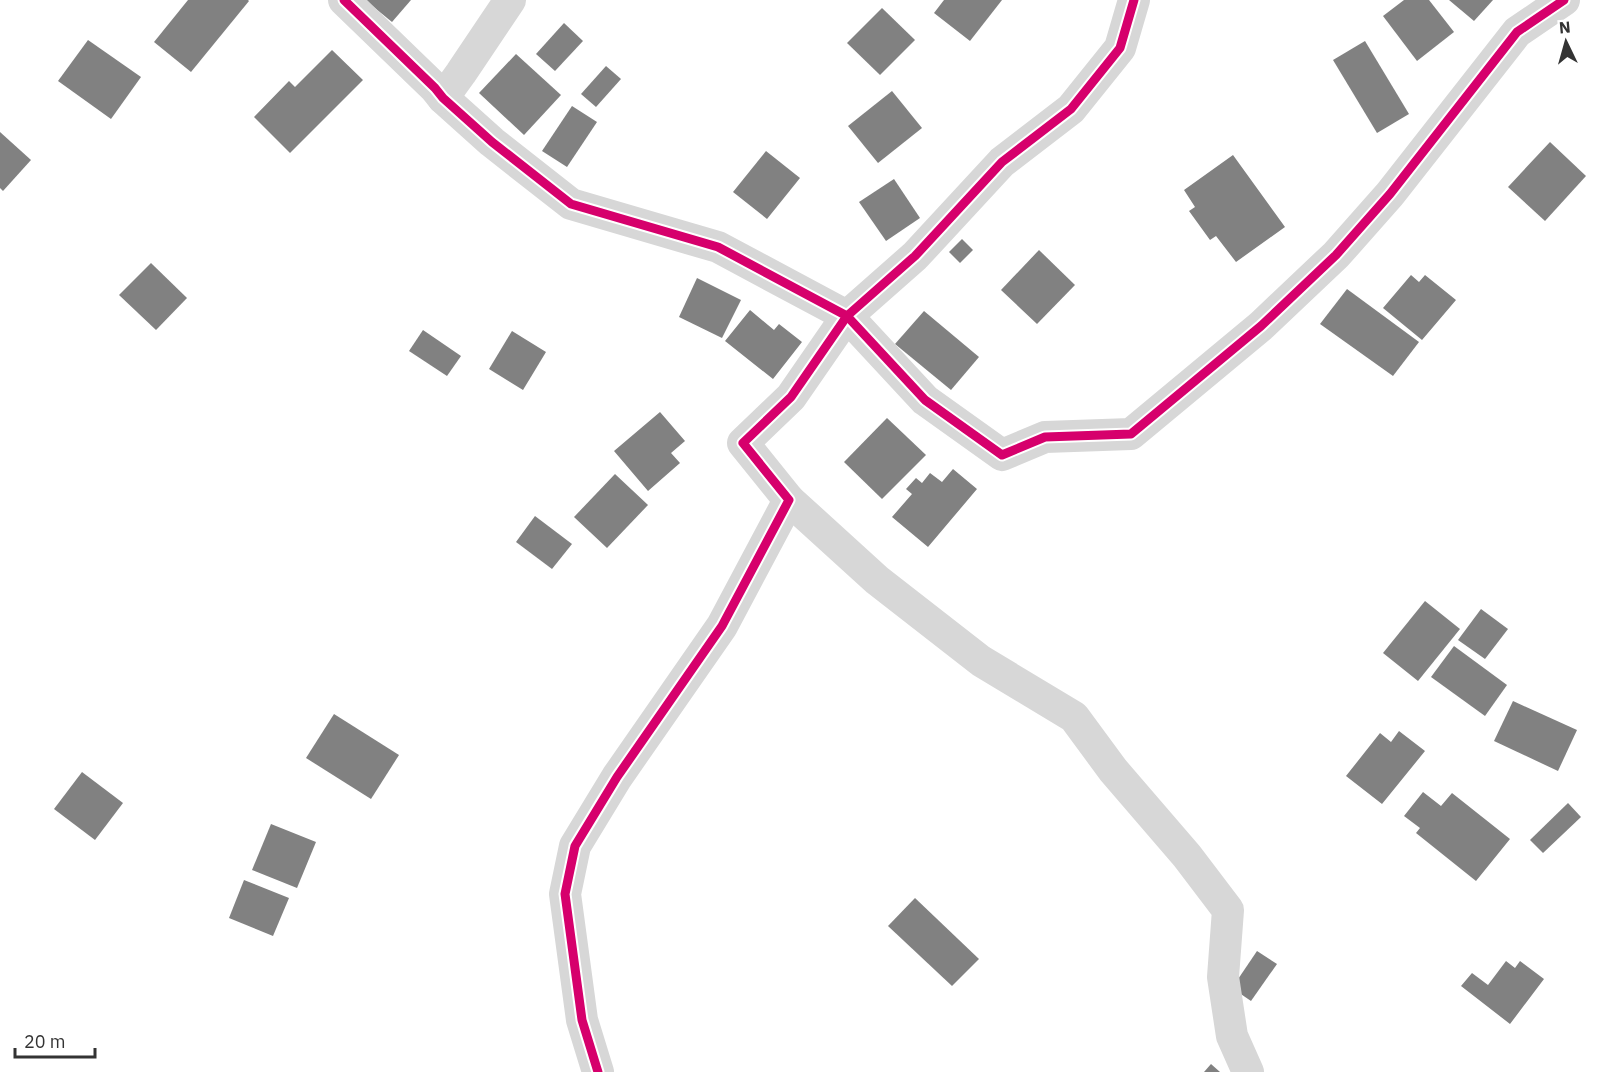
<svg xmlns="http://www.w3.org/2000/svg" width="1608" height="1072" viewBox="0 0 1608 1072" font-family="'IBM Plex Sans',sans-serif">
<rect width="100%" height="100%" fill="#fff"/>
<g fill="#818181">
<polygon points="188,0 248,0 249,1 191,72 154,42"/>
<polygon points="365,0 411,0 392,22"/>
<polygon points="944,0 1002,0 970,41 934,13"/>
<polygon points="1404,0 1429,0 1454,32 1417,61 1383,16"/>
<polygon points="1449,0 1493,0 1474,21"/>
<polygon points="882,8 915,40 880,75 847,43"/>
<polygon points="564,23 583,41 555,71 536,54"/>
<polygon points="88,40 141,77 111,119 58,81"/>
<polygon points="1365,41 1409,114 1377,133 1333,60"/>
<polygon points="332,50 363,80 290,153 254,117 289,81 295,87"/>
<polygon points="516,54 561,95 524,135 479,93"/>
<polygon points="606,66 621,79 596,107 581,94"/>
<polygon points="892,91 922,128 878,163 848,126"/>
<polygon points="572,106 597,122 567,167 542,151"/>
<polygon points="0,132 31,160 3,191 0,188"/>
<polygon points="1550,142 1586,176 1545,221 1508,187"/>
<polygon points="766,151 800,178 767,219 733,192"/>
<polygon points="1233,155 1285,227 1236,262 1216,236 1210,240 1189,211 1195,207 1184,190"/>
<polygon points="894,179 920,218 886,241 859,202"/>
<polygon points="962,239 973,250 960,263 949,252"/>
<polygon points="1039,250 1075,285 1037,324 1001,290"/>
<polygon points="151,263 187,298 156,330 119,295"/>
<polygon points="1411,275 1419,282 1425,275 1456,300 1422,340 1383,308"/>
<polygon points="697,278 741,300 722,338 679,317"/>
<polygon points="1347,289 1419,342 1393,376 1320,324"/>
<polygon points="750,310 774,330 779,324 802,342 773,379 725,341"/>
<polygon points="924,311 979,357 951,390 895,344"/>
<polygon points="423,330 461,356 447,376 409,351"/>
<polygon points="512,331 546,352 523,390 489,369"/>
<polygon points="660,412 685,441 671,453 680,463 648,491 614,451"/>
<polygon points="887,418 926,455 882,499 844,462"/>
<polygon points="953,469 977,489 928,547 892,517 912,494 906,489 916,478 922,483 930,473 942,482"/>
<polygon points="615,474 648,505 607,548 574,517"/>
<polygon points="535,516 572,544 552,569 516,542"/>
<polygon points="1425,601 1460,629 1418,681 1383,653"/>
<polygon points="1481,609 1508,629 1485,659 1458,640"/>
<polygon points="1454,646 1507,685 1485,716 1431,677"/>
<polygon points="1513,701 1577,730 1558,771 1494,741"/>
<polygon points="334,714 399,755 371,799 306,758"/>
<polygon points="1399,731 1425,751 1382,804 1346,776 1380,733 1391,742"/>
<polygon points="82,772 123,803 95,840 54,809"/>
<polygon points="1423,792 1441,806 1452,793 1510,839 1476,881 1416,833 1420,828 1404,816"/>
<polygon points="1568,803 1581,817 1543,853 1530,840"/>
<polygon points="271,824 316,842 297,888 252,870"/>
<polygon points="244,880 289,898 273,936 229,918"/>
<polygon points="915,898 979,959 952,986 888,926"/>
<polygon points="1257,951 1277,964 1251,1001 1232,988"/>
<polygon points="1506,961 1515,968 1520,961 1544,979 1510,1024 1461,986 1472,973 1488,985"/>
<polygon points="1211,1064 1220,1072 1204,1072"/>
</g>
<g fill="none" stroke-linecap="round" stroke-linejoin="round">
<g stroke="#d7d7d7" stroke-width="32">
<polyline points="344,0 435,88 443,98 492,142 571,204 718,247 847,316 791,397 743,443 789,500 722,626 617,777 575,846 565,894 582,1020 598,1072"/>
<polyline points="1134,0 1120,48 1071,109 1002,162 915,256 847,316 925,400 1002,455 1045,437 1131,434 1261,326 1336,255 1390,194 1517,32 1564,0"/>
<polyline points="443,98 461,73 510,0"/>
<polyline points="789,500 877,580 981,661 1074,717 1113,770 1187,856 1228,910 1223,977 1232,1036 1248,1072"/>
</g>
<g stroke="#fff" stroke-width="13">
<g id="cycleway">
<polyline points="344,0 435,88 443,98 492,142 571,204 718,247 847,316 791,397 743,443 789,500 722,626 617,777 575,846 565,894 582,1020 598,1072"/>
<polyline points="1134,0 1120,48 1071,109 1002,162 915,256 847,316 925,400 1002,455 1045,437 1131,434 1261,326 1336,255 1390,194 1517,32 1564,0"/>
</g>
</g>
<use href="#cycleway" stroke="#d6006c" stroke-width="9"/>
</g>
<g transform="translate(1566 42) rotate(355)" stroke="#ffffff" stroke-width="4.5" paint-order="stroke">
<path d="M0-4.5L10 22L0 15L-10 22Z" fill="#333333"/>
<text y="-9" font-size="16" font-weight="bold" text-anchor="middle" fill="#333333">N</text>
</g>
<path d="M15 1048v9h80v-9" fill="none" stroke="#333333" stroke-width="3"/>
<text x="24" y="1048" font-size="18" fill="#333333" stroke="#ffffff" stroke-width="4.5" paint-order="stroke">20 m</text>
</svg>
